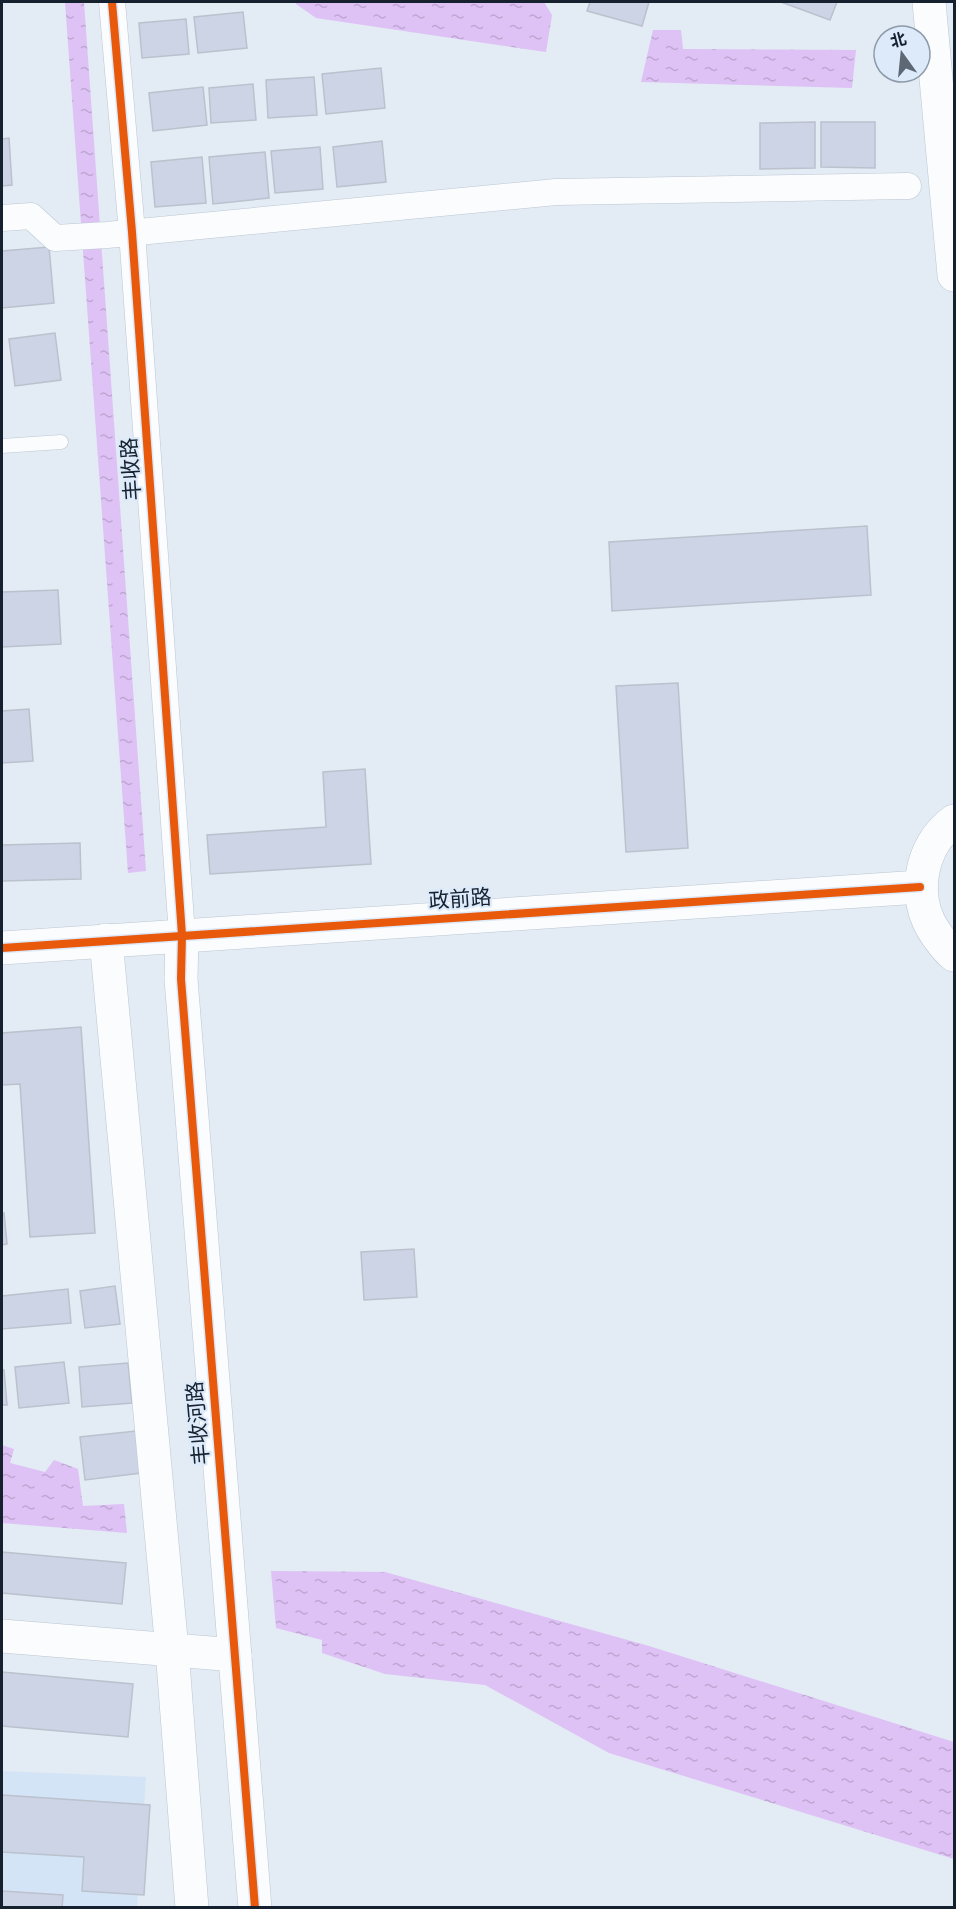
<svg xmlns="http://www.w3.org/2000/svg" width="956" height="1909" viewBox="0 0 956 1909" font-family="'Source Serif 4','Noto Sans SC',serif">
<defs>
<pattern id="water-ripples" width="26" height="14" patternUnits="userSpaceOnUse" patternTransform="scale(1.5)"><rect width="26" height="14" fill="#dec1f5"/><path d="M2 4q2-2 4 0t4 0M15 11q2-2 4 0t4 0" fill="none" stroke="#bea6d2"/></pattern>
</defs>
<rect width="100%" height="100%" fill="#e3ebf4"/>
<polygon fill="#d4e4f7" points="2,1771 146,1777 137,1907 2,1908"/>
<g fill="url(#water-ripples)">
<polygon points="65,2 84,2 146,871 128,873"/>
<polygon points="296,2 544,2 552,15 546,52 316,18 296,4"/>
<polygon points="653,30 681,30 683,49 856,50 852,88 641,82"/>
<polygon points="2,1445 14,1449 10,1463 45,1472 54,1460 78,1469 83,1506 124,1504 127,1533 2,1523"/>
<polygon points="271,1571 385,1572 649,1646 954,1742 954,1859 609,1753 485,1685 385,1674 322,1653 322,1640 276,1628"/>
</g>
<g fill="#cdd4e6" stroke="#bbc1cd" stroke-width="1.5">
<polygon points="590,2 649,2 642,26 587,11"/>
<polygon points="781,2 837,2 830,20"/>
<polygon points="243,12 247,48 198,53 194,17"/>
<polygon points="186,19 189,54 142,58 139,23"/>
<polygon points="381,68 385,108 326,114 322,74"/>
<polygon points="314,77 317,115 268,118 266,80"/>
<polygon points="253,84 256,120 211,123 209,88"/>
<polygon points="203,87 207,125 153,131 149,93"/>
<polygon points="815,122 815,168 760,169 760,123"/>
<polygon points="821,122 875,122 875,168 821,167"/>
<polygon points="9,138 12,185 2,186 2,139"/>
<polygon points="382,141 386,182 337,187 333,147"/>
<polygon points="320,147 323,189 275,193 271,151"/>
<polygon points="265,152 269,198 213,204 209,157"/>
<polygon points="202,157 206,203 155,207 151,162"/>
<polygon points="49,247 54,303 2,308 2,251"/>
<polygon points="55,333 61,380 15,386 9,339"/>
<polygon points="867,526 871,595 612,611 609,542"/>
<polygon points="58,590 61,644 2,647 2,592"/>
<polygon points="678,683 688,848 626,852 616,686"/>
<polygon points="29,709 33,761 2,763 2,711"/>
<polygon points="365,769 371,864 210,874 207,835 326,827 323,772"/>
<polygon points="80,843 81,879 2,881 2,845"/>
<polygon points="81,1027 95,1233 30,1237 20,1084 2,1085 2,1033"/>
<polygon points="4,1213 7,1244 2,1245 2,1214"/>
<polygon points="414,1249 417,1297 364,1300 361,1252"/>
<polygon points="115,1286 120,1324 85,1328 80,1291"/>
<polygon points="68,1289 71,1323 2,1329 2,1296"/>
<polygon points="64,1362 69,1403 19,1408 15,1367"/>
<polygon points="128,1363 132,1403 82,1407 79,1367"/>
<polygon points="2,1370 4,1370 7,1405 2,1405"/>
<polygon points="136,1431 141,1473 85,1480 80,1437"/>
<polygon points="2,1552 126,1563 122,1604 2,1593"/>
<polygon points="2,1672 133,1684 128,1737 2,1726"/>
<polygon points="2,1795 150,1805 144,1895 82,1891 84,1857 2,1852"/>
<polygon points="2,1891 63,1895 62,1908 2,1908"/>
</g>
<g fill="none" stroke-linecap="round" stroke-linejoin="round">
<g stroke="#bcc7d3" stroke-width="15">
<polyline id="service" points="2,446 61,442"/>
</g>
<g stroke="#bcc7d3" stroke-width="27">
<g id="minor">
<polyline points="112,2 132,232 182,935"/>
<polyline points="2,218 31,216 55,238 107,235 556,192 908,186"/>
</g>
</g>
<g stroke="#bcc7d3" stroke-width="34">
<g id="tertiary">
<polyline points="929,2 954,275"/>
<path d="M954 821C919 846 911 899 936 934 942 942 946 949 954 955"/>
<polyline points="182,935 181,979 255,1908"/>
<polyline points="106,940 172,1650 192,1908"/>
<polyline points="2,948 920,887"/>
<polyline points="2,1636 235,1655"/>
</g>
</g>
<use href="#service" stroke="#fbfcfd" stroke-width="14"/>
<use href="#minor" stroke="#fbfcfd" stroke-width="26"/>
<use href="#tertiary" stroke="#fbfcfd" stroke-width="33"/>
<g stroke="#ddeafa" stroke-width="11">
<g id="cycleway">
<polyline points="112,2 132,232 182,935 181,979 255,1908"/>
<polyline points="2,948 920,887"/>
</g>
</g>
<use href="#cycleway" stroke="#e8590c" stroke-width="8"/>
</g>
<g text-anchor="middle" stroke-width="4.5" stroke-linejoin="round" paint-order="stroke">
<g font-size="21" fill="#15212f" stroke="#ddeafa">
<text transform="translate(131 469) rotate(-94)" y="7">丰收路</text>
<text transform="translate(460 899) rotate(-4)" y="7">政前路</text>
<text transform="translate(198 1423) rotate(-95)" y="7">丰收河路</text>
</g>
</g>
<rect width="956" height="1909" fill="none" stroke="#15212f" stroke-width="6"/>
<g transform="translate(902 54) rotate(345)"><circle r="28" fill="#ddeafa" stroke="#8d9aa9" stroke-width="1.5"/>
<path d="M0-4.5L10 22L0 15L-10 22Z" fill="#5d6874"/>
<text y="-9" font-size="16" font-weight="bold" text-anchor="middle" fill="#15212f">北</text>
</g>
</svg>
